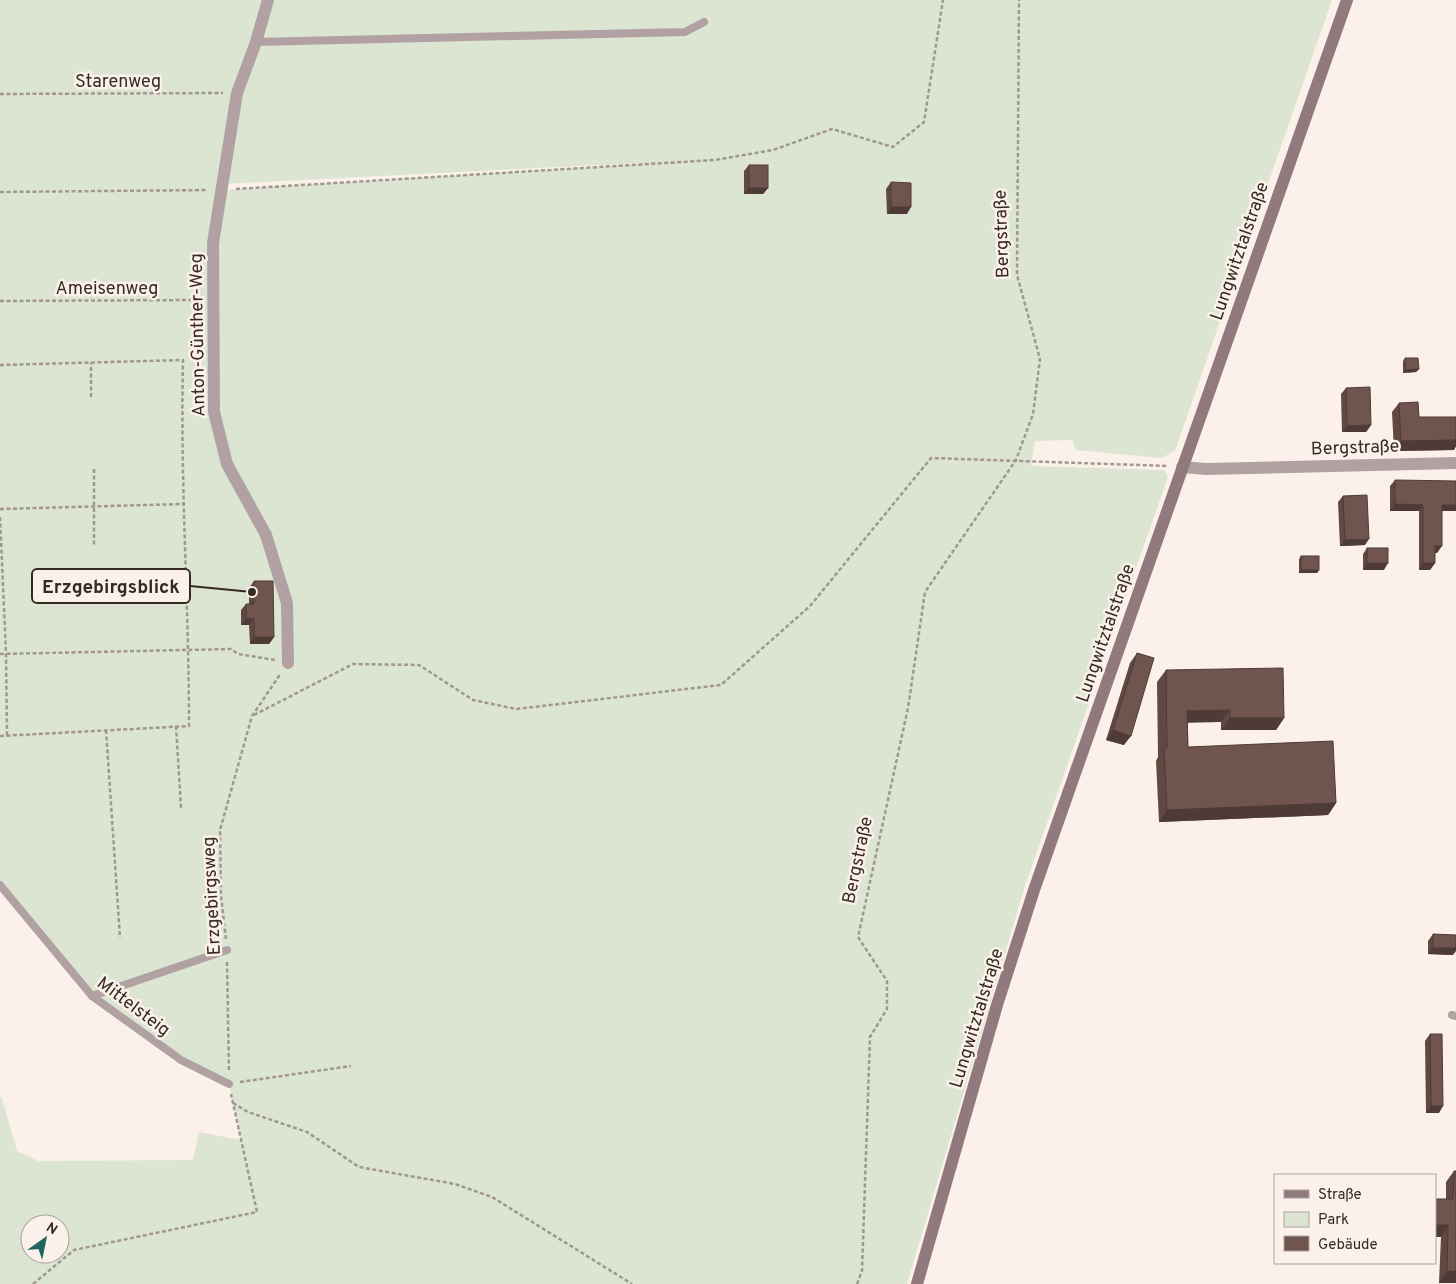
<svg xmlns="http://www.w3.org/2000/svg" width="1456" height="1284" viewBox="0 0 1456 1284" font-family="Overpass,sans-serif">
<rect width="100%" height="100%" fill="#fcf1ea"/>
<path fill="#dce4d2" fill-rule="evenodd" d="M0 0H1332L1175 451 1161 458 1076 450 1072 440 1035 441 1031 466 1164 470 1168 477 1025 886 907 1284H0V1097L2 1098 17 1151 38 1161 193 1160 199 1132 241 1140 229 1084 181 1060 92 996 0 885ZM638 163V164L221 190 222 184ZM30 1224H60V1254H30Z"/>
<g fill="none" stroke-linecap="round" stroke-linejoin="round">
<g stroke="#a29790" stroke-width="2.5" stroke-dasharray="4 2.5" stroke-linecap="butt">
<polyline points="0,94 223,93"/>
<polyline points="236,189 715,160 773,150 832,129 893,147 924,122 943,0"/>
<polyline points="0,192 208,190"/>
<polyline points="0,301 199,300"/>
<path d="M0 365 183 360C180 482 189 604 189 726L0 736"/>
<polyline points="91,397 91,363"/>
<polyline points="94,469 94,545"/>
<polyline points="0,509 183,504"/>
<polyline points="0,517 6,653 7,736"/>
<polyline points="0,654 231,649 238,654 275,660"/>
<polyline points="254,715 353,664 419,665 473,700 516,709 721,685 810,606 931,458 1168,466"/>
<polyline points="176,726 181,808"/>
<polyline points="106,730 120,938"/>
<polyline points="226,939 221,896 220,830 252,716 281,673"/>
<polyline points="227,962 229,1071"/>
<polyline points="240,1082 351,1066"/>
<polyline points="233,1103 248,1112 307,1132 359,1167 455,1184 492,1197 632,1284"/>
<polyline points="33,1284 74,1250 257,1212 231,1094"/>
<polyline points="857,1284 862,1271 870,1037 887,1009 887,981 858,937 908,708 925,592 1016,460 1033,414 1040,359 1017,275 1019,0"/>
</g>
<g stroke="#b1a1a3" stroke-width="8">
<polyline points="256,42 685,32 704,22"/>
<polyline points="0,885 92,996 181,1060 229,1084"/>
<polyline points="92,996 227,950"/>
<polyline points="1452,1015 1456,1016"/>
</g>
<g stroke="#b1a1a3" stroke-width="12">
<polyline points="268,0 256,42 237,93 213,243 214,412 227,464 266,535 287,603 288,663"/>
<polyline points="1182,467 1206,469 1456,463"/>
</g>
<polyline stroke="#907a7d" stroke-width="12" points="917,1284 997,1005 1034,890 1347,0"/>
</g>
<g fill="#604843">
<polygon points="749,165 768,188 763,194 744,194 744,171"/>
<polygon points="891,182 907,214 887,214 886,189"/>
<polygon points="1405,358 1419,369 1416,372 1403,373 1403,361"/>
<polygon points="1346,388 1371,425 1366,432 1342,432 1341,394"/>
<polygon points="1399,403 1419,417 1456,446 1454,450 1394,451 1392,412"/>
<polygon points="1395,480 1456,511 1442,511 1437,553 1435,553 1435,563 1430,570 1419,570 1419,511 1390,511 1390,486"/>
<polygon points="1343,496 1365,545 1340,546 1338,502"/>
<polygon points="1367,548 1384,570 1363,570 1363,554"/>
<polygon points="1301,556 1319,570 1317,573 1299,573 1299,559"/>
<polygon points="254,581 274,637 269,644 250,644 249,625 241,625 241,610 246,604 249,604 249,588"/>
<polygon points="1137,653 1124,745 1106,740 1130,663"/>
<polygon points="1166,670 1284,718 1276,730 1221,730 1221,722 1188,722 1188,747 1336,803 1328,815 1159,822 1156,761 1158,757 1157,682"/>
<polygon points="1433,934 1453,955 1428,954 1428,941"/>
<polygon points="1430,1034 1439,1113 1426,1113 1425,1041"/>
<polygon points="1454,1171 1456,1283 1439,1283 1441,1237 1435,1237 1435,1199 1446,1199 1446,1182"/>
</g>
<g fill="#4e3b37">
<polygon points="749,188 768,188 763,194 744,194"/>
<polygon points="891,207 911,207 907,214 887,214"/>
<polygon points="1419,369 1416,372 1403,373 1405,370"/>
<polygon points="1371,425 1366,432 1342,432 1347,426"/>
<polygon points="1456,440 1456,446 1454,450 1394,451 1401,441"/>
<polygon points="1395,504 1423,505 1419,511 1390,511"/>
<polygon points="1442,505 1456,505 1456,511 1437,511"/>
<polygon points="1369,539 1365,545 1340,546 1345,540"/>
<polygon points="1435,546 1442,546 1437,553 1430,553"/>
<polygon points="1367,563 1388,563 1384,570 1363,570"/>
<polygon points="1423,563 1435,563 1430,570 1419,570"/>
<polygon points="1301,570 1319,570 1317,573 1299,573"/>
<polygon points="254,618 249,625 241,625 246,619"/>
<polygon points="254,637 274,637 269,644 250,644"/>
<polygon points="1230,710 1221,722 1179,723 1187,711"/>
<polygon points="1230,718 1284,718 1276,730 1221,730"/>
<polygon points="1113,730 1131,736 1124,745 1106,740"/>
<polygon points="1336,803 1328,815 1159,822 1167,810"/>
<polygon points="1433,948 1456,948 1456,951 1453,955 1428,954"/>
<polygon points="1431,1106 1443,1106 1439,1113 1426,1113"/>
<polygon points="1435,1225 1448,1225 1441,1237 1435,1237"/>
<polygon points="1447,1271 1456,1271 1456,1283 1439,1283"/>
</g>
<g fill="#70544e" stroke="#4e3b37">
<rect x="749" y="165" width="19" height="23"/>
<polygon points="891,182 911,183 911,207 891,207"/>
<polygon points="1405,358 1418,358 1419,369 1405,370"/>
<polygon points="1370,387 1371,425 1347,426 1346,388"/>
<polygon points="1418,402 1419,417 1456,417 1456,440 1401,441 1399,403"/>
<polygon points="1395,480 1456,481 1456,505 1442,505 1442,546 1435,546 1435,563 1423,563 1423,505 1395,504"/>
<polygon points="1367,495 1369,539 1345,540 1343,496"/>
<rect x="1367" y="548" width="21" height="15"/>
<rect x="1301" y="556" width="18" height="14"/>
<polygon points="254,581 273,581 274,637 254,637 254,618 246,619 246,604 254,604"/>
<polygon points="1137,653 1154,658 1131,736 1113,730"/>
<polygon points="1283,668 1284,718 1230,718 1230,710 1187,711 1188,747 1333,741 1336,803 1167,810 1164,748 1167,748 1166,670"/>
<polygon points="1433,934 1456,935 1456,948 1433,948"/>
<polygon points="1430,1034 1442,1034 1443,1106 1431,1106"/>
<polygon points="1454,1171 1456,1171 1456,1271 1447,1271 1448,1225 1435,1225 1435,1199 1453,1199"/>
</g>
<g text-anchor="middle" stroke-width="5" stroke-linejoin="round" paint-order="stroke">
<g font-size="18" fill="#352b24" stroke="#fcf1ea">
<text x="118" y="87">Starenweg</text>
<text transform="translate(1001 234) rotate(-92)" y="6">Bergstraße</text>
<text transform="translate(1239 251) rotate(-71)" y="6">Lungwitztalstraße</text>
<text x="107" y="294">Ameisenweg</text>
<text transform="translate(197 335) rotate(-91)" y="6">Anton-Günther-Weg</text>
<text transform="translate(1355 447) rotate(-2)" y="6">Bergstraße</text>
<text transform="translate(1105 633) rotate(-71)" y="6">Lungwitztalstraße</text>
<text transform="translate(857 860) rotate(-78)" y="6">Bergstraße</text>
<text transform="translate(211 896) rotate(-93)" y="6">Erzgebirgsweg</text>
<text transform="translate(134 1006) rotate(37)" y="6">Mittelsteig</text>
<text transform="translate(976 1018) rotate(-73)" y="6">Lungwitztalstraße</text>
</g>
</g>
<path fill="none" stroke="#352b24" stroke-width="2" d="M252 592L190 586"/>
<circle fill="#352b24" stroke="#fcf1ea" stroke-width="2" cx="252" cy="592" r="5"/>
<rect fill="#fcf1ea" stroke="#352b24" stroke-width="2" x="32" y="569" width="158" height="34" rx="5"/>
<g font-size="19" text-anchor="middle" font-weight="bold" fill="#352b24">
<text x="111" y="593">Erzgebirgsblick</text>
</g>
<rect x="1274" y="1174" width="162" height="90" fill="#fcf1ea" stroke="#aca29b"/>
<rect x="1284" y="1190" width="25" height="8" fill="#907a7d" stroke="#aca29b"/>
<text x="1318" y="1199" font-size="15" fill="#352b24">Straße</text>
<rect x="1284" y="1212" width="25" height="15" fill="#dce4d2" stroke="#aca29b"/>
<text x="1318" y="1224" font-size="15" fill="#352b24">Park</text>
<rect x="1284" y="1236" width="25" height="15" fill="#70544e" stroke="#aca29b"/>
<text x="1318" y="1249" font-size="15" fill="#352b24">Gebäude</text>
<g transform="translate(45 1239) rotate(33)"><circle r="24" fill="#fcf1ea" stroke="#aca29b"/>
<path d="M0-4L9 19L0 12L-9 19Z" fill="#1c665e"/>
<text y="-8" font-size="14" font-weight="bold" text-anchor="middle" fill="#352b24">N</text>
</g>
</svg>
